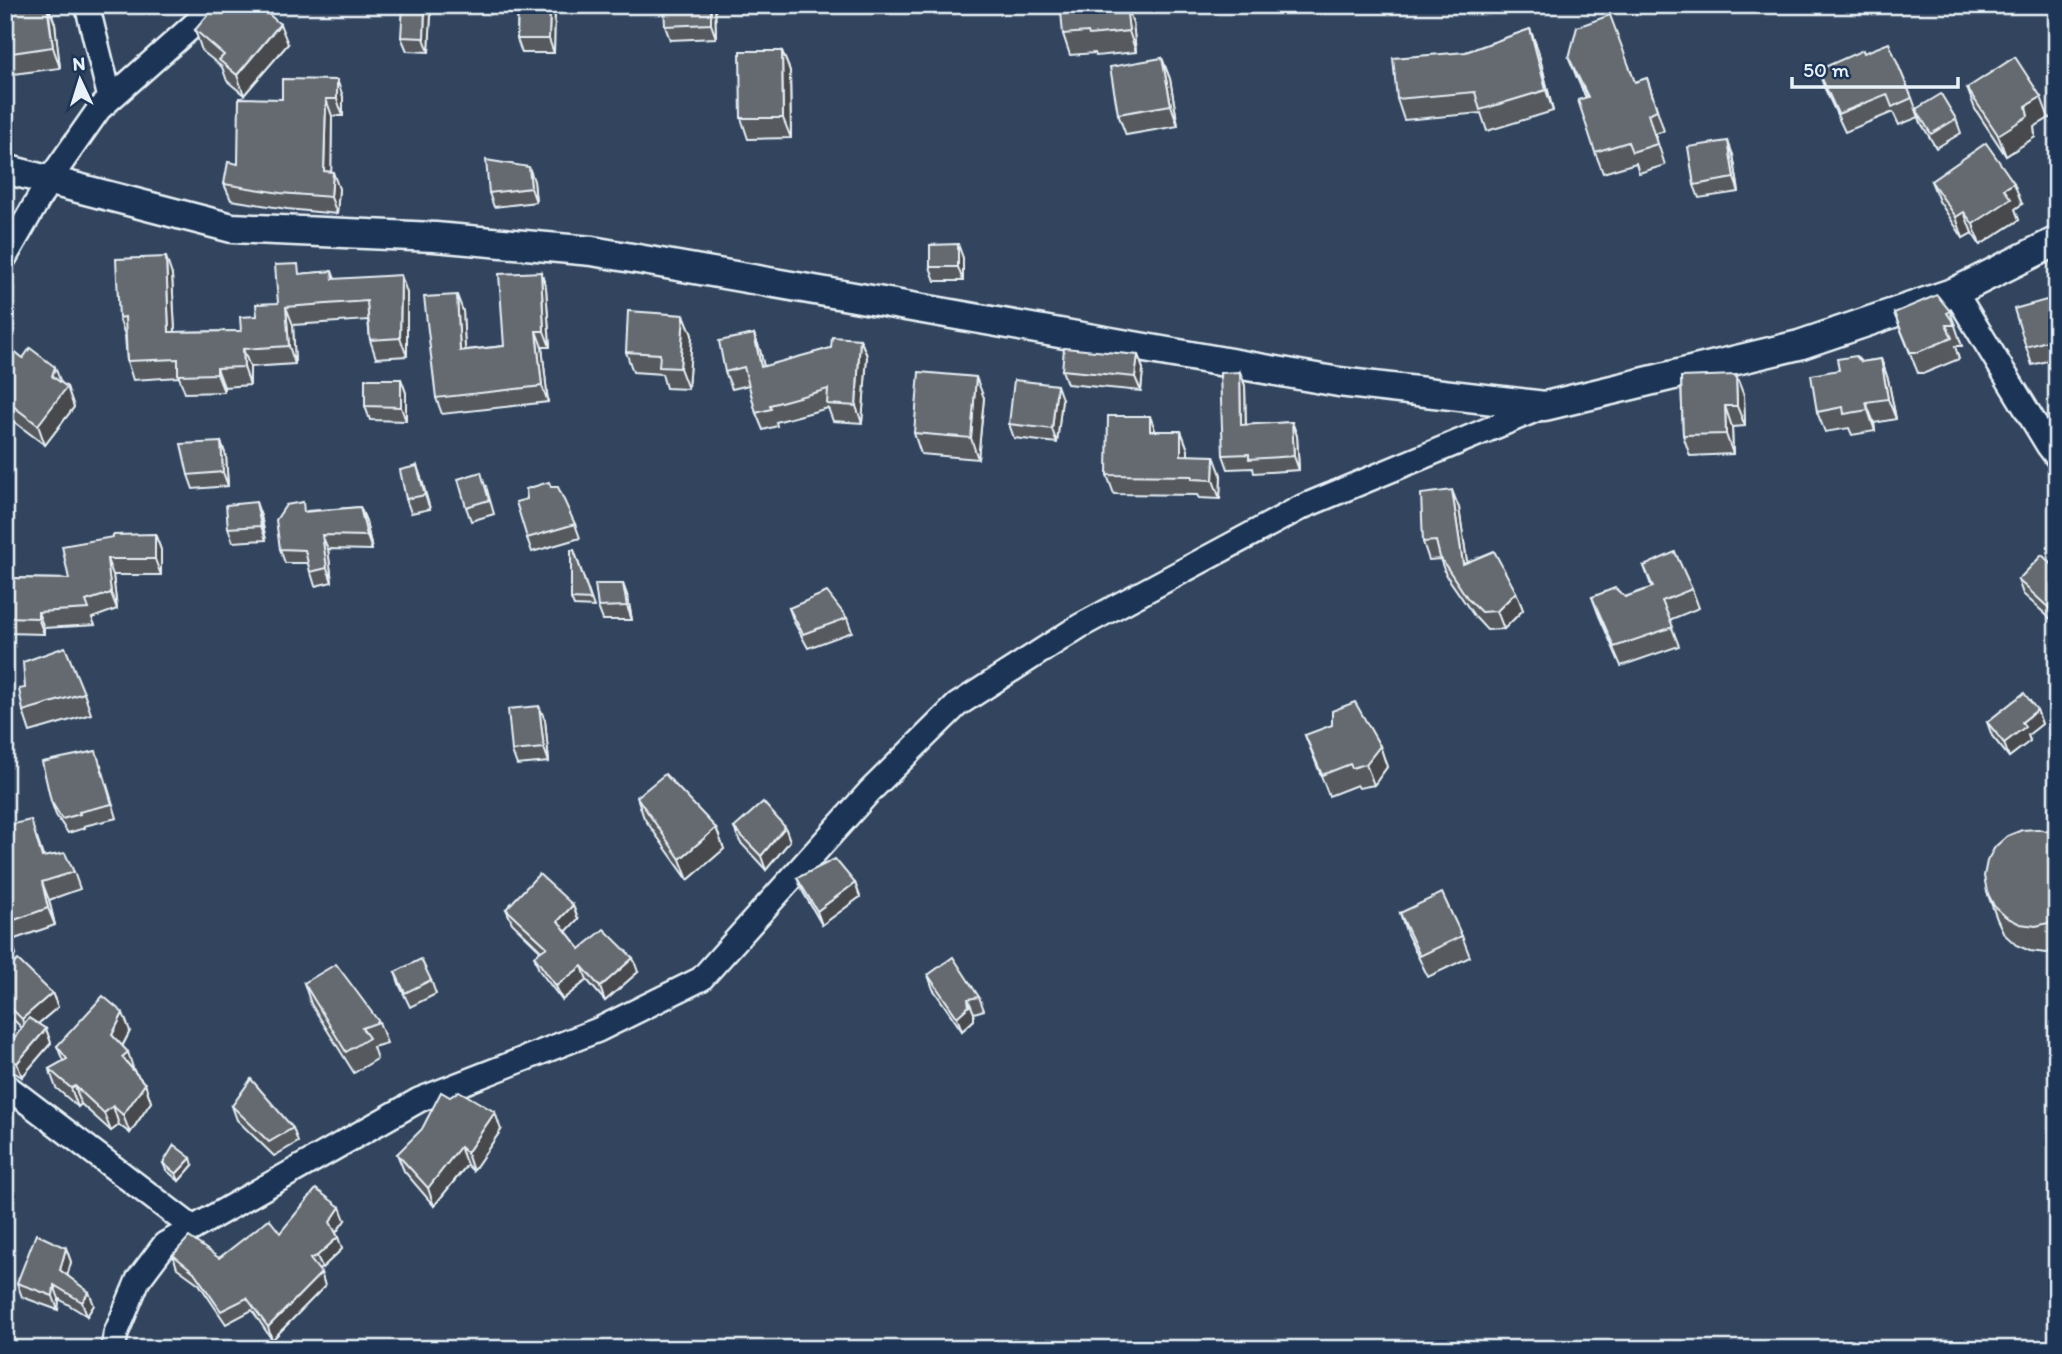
<svg xmlns="http://www.w3.org/2000/svg" width="2062" height="1354" viewBox="0 0 2062 1354" font-family="Itim,sans-serif">
<rect width="100%" height="100%" fill="#33455e"/>
<filter id="ink" filterUnits="userSpaceOnUse"><feTurbulence type="fractalNoise" baseFrequency=".0143" numOctaves="2"/><feDisplacementMap in="SourceGraphic" scale="14" xChannelSelector="R" yChannelSelector="G"/><feConvolveMatrix kernelMatrix="1 2 1 2 8 2 1 2 1" color-interpolation-filters="sRGB"/></filter>
<g filter="url(#ink)">
<g fill="none" stroke-linecap="round" stroke-linejoin="round">
<g stroke="#e8f1f8" stroke-width="28">
<g id="minor">
<polyline points="87,5 110,98"/>
<polyline points="5,257 50,179 99,109 216,5"/>
<polyline points="1955,292 2048,445 2057,457"/>
<polyline points="5,1085 193,1228"/>
<polyline points="113,1349 116,1333 138,1280 165,1244 419,1100 598,1030 701,979 870,791 957,705 1080,626 1302,507 1545,406"/>
</g>
</g>
<g stroke="#e8f1f8" stroke-width="33">
<polyline id="tertiary" points="5,169 232,228 435,237 592,251 1339,382 1545,406 1799,345 1955,292 2057,241"/>
</g>
<use href="#minor" stroke="#1d3557" stroke-width="23"/>
<use href="#tertiary" stroke="#1d3557" stroke-width="28"/>
</g>
<g fill="#575a5f" stroke="#e8f1f8" stroke-width="2">
<polygon points="48,5 55,24 60,68 5,75 5,9"/>
<polygon points="518,5 555,5 554,53 522,53 517,39"/>
<polygon points="715,5 716,38 670,40 665,26"/>
<polygon points="1130,7 1130,15 1133,23 1136,52 1096,56 1095,53 1070,55 1063,34"/>
<polygon points="431,13 429,52 407,51 401,37"/>
<polygon points="1530,29 1538,50 1553,111 1487,131 1481,113 1404,120 1397,99 1466,52"/>
<polygon points="195,30 288,44 244,95 227,81 222,67 202,51"/>
<polygon points="782,51 790,71 791,138 748,139 741,118"/>
<polygon points="1864,53 1912,98 1919,117 1899,125 1893,112 1845,132 1825,89 1818,70"/>
<polygon points="1162,58 1170,79 1178,126 1126,135 1118,114"/>
<polygon points="1569,58 1635,82 1647,78 1664,131 1655,134 1665,165 1639,173 1636,163 1603,173 1595,152 1586,98 1577,78"/>
<polygon points="337,80 343,97 343,116 332,116 331,172 339,189 337,214 287,209 231,200 224,184 282,99"/>
<polygon points="1967,88 2049,118 2034,127 2035,137 2006,156 1975,109"/>
<polygon points="1916,109 1956,119 1961,133 1936,148 1921,123"/>
<polygon points="1733,155 1739,192 1699,198 1694,185"/>
<polygon points="534,181 536,202 494,207 489,193"/>
<polygon points="1931,181 2022,204 2015,209 2019,220 1980,245 1972,233 1963,238 1939,201"/>
<polygon points="963,258 963,281 935,281 930,267"/>
<polygon points="332,271 335,279 407,293 407,356 376,358 370,340 368,320 293,325 295,364 250,367 250,385 224,387 224,392 185,393 179,377 133,380 127,361 125,335 119,318 172,275 175,332 241,331 257,316 278,303 301,274"/>
<polygon points="541,272 546,288 550,347 542,347 548,402 442,414 436,398 463,311 465,350 504,346"/>
<polygon points="2057,297 2057,403 2050,384 2054,359 2032,365 2026,347"/>
<polygon points="1950,311 1962,346 1955,346 1959,359 1925,373 1918,373 1894,313"/>
<polygon points="684,315 692,335 688,389 666,388 662,374 633,372 626,352"/>
<polygon points="754,334 760,350 764,367 831,348 860,339 867,356 862,423 833,421 828,408 776,422 777,426 763,430 756,413 749,385 732,389 725,372"/>
<polygon points="1138,355 1143,369 1141,391 1067,384 1062,370"/>
<polygon points="23,358 67,387 74,407 45,445 5,415 5,360"/>
<polygon points="1881,359 1888,379 1896,419 1874,423 1875,431 1852,435 1849,428 1825,432 1817,412 1839,370 1861,362"/>
<polygon points="1240,372 1245,386 1246,425 1292,422 1297,436 1299,470 1254,473 1253,468 1228,469 1223,455"/>
<polygon points="1681,377 1744,396 1745,426 1732,427 1733,454 1690,456 1683,435"/>
<polygon points="401,379 406,393 406,421 370,420 365,406"/>
<polygon points="984,398 978,459 921,454 914,433"/>
<polygon points="1062,399 1057,443 1014,438 1009,424"/>
<polygon points="1155,431 1181,431 1188,450 1188,455 1221,475 1220,499 1199,498 1197,495 1114,494 1107,475"/>
<polygon points="221,442 226,456 228,486 193,489 188,475"/>
<polygon points="417,466 430,509 411,513 406,499"/>
<polygon points="486,486 494,514 471,521 466,507"/>
<polygon points="551,487 575,524 580,538 532,552 527,538 527,499"/>
<polygon points="360,507 366,521 372,550 328,549 332,582 315,586 308,563 285,563 280,549 307,511"/>
<polygon points="1459,508 1467,562 1516,592 1523,610 1504,629 1487,630 1475,617 1446,575 1440,559 1429,560 1423,542"/>
<polygon points="261,516 266,540 233,542 228,528"/>
<polygon points="155,534 161,550 161,575 113,575 117,609 92,618 95,625 44,628 44,634 5,633 5,578 69,579"/>
<polygon points="574,550 594,607 574,606 571,599"/>
<polygon points="1644,566 1692,589 1699,608 1669,620 1679,646 1621,666 1599,616 1592,597 1625,597 1652,588"/>
<polygon points="2057,569 2057,620 2054,622 2023,594 2018,580"/>
<polygon points="623,584 628,598 632,620 603,620 598,607"/>
<polygon points="789,608 847,618 852,632 808,648 794,622"/>
<polygon points="25,688 84,693 91,714 30,732 23,711"/>
<polygon points="2037,710 2042,724 2028,735 2030,741 2009,757 1992,736 1987,722"/>
<polygon points="545,720 549,762 517,765 512,751"/>
<polygon points="1305,735 1380,746 1387,767 1374,785 1359,788 1357,785 1329,796"/>
<polygon points="101,765 117,818 84,826 85,828 68,833 56,815 51,801"/>
<polygon points="637,797 716,828 724,849 688,880 644,818"/>
<polygon points="785,827 790,841 766,870 740,842 734,828"/>
<polygon points="2057,835 2057,951 2046,953 2030,951 2016,945 2004,934 1997,919 1987,892"/>
<polygon points="37,838 43,856 74,872 80,889 49,900 55,925 12,940 16,955 5,956 5,865 7,865"/>
<polygon points="797,878 855,883 860,897 822,925 803,892"/>
<polygon points="506,909 578,919 566,931 580,949 638,972 605,1001 587,980 562,1000 539,970 534,956 541,951 512,923"/>
<polygon points="1400,913 1462,936 1470,957 1428,977 1407,934"/>
<polygon points="5,971 52,993 58,1007 38,1024 46,1029 51,1043 22,1077 8,1069 5,1062 5,1051 22,1028 5,1011"/>
<polygon points="395,972 431,980 436,994 410,1007 400,986"/>
<polygon points="928,975 979,997 984,1010 974,1013 974,1020 962,1031 933,989"/>
<polygon points="304,983 379,1022 387,1043 373,1047 377,1059 354,1073 311,1004"/>
<polygon points="130,1031 122,1047 134,1071 145,1084 151,1102 130,1133 119,1125 111,1131 81,1104 78,1107 56,1088 49,1069 63,1061 57,1046"/>
<polygon points="232,1106 293,1128 298,1142 274,1156 237,1120"/>
<polygon points="501,1130 473,1171 467,1165 434,1206 404,1171 397,1154"/>
<polygon points="163,1163 193,1165 179,1181 166,1170"/>
<polygon points="345,1220 336,1233 342,1249 322,1268 318,1270 321,1273 325,1286 272,1340 252,1310 226,1324 199,1284 177,1268 173,1255 219,1258 280,1233"/>
<polygon points="66,1248 71,1262 67,1275 94,1305 87,1316 59,1299 58,1310 22,1297 17,1283"/>
</g>
<g fill="#474a4e" stroke="#e8f1f8" stroke-width="2">
<polygon points="48,5 55,24 60,68 53,47"/>
<polygon points="425,5 428,5 431,13 429,52 424,38"/>
<polygon points="550,5 555,5 554,53 549,39"/>
<polygon points="711,5 715,5 716,38 711,24"/>
<polygon points="1125,5 1129,5 1130,7 1130,15 1133,23 1136,52 1129,31"/>
<polygon points="280,24 288,44 244,95 237,75"/>
<polygon points="1530,29 1538,50 1553,111 1546,90"/>
<polygon points="782,51 790,71 791,138 783,118"/>
<polygon points="1162,58 1170,79 1178,126 1171,105"/>
<polygon points="337,80 343,97 343,116 337,99"/>
<polygon points="2041,97 2049,118 2034,127 2035,137 2006,156 1998,135 2026,106"/>
<polygon points="326,99 332,116 331,188 324,171"/>
<polygon points="1728,141 1733,155 1739,192 1734,178"/>
<polygon points="529,167 534,181 536,202 531,188"/>
<polygon points="333,172 339,189 337,214 331,197"/>
<polygon points="2014,183 2022,204 2015,209 2019,220 1980,245 1973,224 2004,189"/>
<polygon points="1964,212 1972,233 1963,238 1956,217"/>
<polygon points="958,244 963,258 963,281 958,267"/>
<polygon points="166,257 172,275 176,350 169,332"/>
<polygon points="541,272 546,288 550,347 544,331"/>
<polygon points="401,275 407,293 407,356 400,338"/>
<polygon points="457,295 463,311 466,367 460,351"/>
<polygon points="286,307 293,325 295,364 289,346"/>
<polygon points="684,315 692,335 688,389 680,368"/>
<polygon points="536,331 542,347 548,402 542,386"/>
<polygon points="754,334 760,350 768,384 761,367"/>
<polygon points="860,339 867,356 862,423 856,406"/>
<polygon points="243,349 250,367 250,385 244,367"/>
<polygon points="1138,355 1143,369 1141,391 1135,377"/>
<polygon points="1881,359 1888,379 1896,419 1888,399"/>
<polygon points="55,367 63,388 67,387 74,407 45,445 38,425"/>
<polygon points="217,368 224,387 224,392 217,374"/>
<polygon points="1240,372 1245,386 1246,439 1241,425"/>
<polygon points="1736,375 1744,396 1745,426 1737,406"/>
<polygon points="976,377 984,398 978,459 971,438"/>
<polygon points="401,379 406,393 406,421 401,407"/>
<polygon points="1057,385 1062,399 1057,443 1052,429"/>
<polygon points="1866,402 1874,423 1875,431 1868,410"/>
<polygon points="1725,406 1732,427 1733,454 1726,434"/>
<polygon points="1150,416 1157,435 1150,431"/>
<polygon points="1292,422 1297,436 1299,470 1294,456"/>
<polygon points="1181,431 1188,450 1188,474 1181,455"/>
<polygon points="221,442 226,456 228,486 223,472"/>
<polygon points="1214,456 1221,475 1220,499 1213,480"/>
<polygon points="417,466 422,480 430,509 425,495"/>
<polygon points="1452,490 1459,508 1470,582 1463,564"/>
<polygon points="256,502 261,516 266,540 261,526"/>
<polygon points="360,507 366,521 372,550 367,536"/>
<polygon points="155,534 161,550 161,575 155,559"/>
<polygon points="322,535 328,549 332,582 327,568"/>
<polygon points="107,559 113,575 117,609 111,593"/>
<polygon points="623,584 628,598 632,620 627,606"/>
<polygon points="1516,592 1523,610 1504,629 1497,611"/>
<polygon points="2057,600 2057,620 2054,622 2049,608"/>
<polygon points="38,612 44,628 44,634 38,618"/>
<polygon points="539,706 545,720 549,762 544,748"/>
<polygon points="2037,710 2042,724 2028,735 2030,741 2009,757 2004,743 2022,722"/>
<polygon points="1380,746 1387,767 1374,785 1366,764"/>
<polygon points="785,827 790,841 766,870 761,856"/>
<polygon points="716,828 724,849 688,880 680,859"/>
<polygon points="42,882 49,900 55,925 48,908"/>
<polygon points="855,883 860,897 822,925 817,911"/>
<polygon points="573,905 578,919 563,935 558,921"/>
<polygon points="2057,919 2057,935 2052,922"/>
<polygon points="6,923 12,940 16,955 9,937"/>
<polygon points="633,958 638,972 605,1001 600,987"/>
<polygon points="582,966 587,980 562,1000 556,986"/>
<polygon points="52,993 58,1007 27,1033 22,1019"/>
<polygon points="968,999 974,1013 974,1020 962,1031 957,1017"/>
<polygon points="123,1013 130,1031 118,1054 112,1035"/>
<polygon points="46,1029 51,1043 22,1077 17,1063"/>
<polygon points="128,1052 134,1071 122,1057"/>
<polygon points="145,1084 151,1102 130,1133 123,1115"/>
<polygon points="75,1086 81,1104 78,1107 71,1088"/>
<polygon points="113,1106 119,1125 111,1131 104,1113"/>
<polygon points="495,1112 501,1130 473,1171 467,1153"/>
<polygon points="460,1147 467,1165 434,1206 428,1188"/>
<polygon points="191,1158 193,1165 179,1181 176,1174"/>
<polygon points="340,1207 345,1220 334,1235 330,1222"/>
<polygon points="338,1237 342,1249 322,1268 317,1256"/>
<polygon points="66,1248 71,1262 65,1284 60,1270"/>
<polygon points="321,1273 325,1286 272,1340 268,1327"/>
<polygon points="54,1285 59,1299 58,1310 53,1296"/>
<polygon points="89,1292 94,1305 87,1316 82,1302"/>
</g>
<g fill="#65696f" stroke="#e8f1f8" stroke-width="2">
<polygon points="33,5 47,5 53,47 5,54 5,9"/>
<polygon points="216,5 258,5 280,24 237,75 219,60 224,55 195,30"/>
<polygon points="403,5 425,5 424,38 401,37"/>
<polygon points="518,5 550,5 549,39 517,39"/>
<polygon points="664,5 711,5 711,24 665,26"/>
<polygon points="1068,5 1126,5 1129,31 1089,35 1088,32 1063,34 1061,12 1069,11"/>
<polygon points="1610,15 1635,82 1647,78 1657,110 1648,114 1657,144 1632,152 1628,142 1595,152 1578,100 1588,97 1569,58 1577,27"/>
<polygon points="1530,29 1546,90 1480,110 1475,92 1397,99 1393,58 1466,52"/>
<polygon points="1889,43 1912,98 1892,107 1887,94 1838,114 1818,70 1863,50 1864,53"/>
<polygon points="740,51 782,51 783,118 741,118"/>
<polygon points="2015,57 2041,97 2026,106 2028,116 1998,135 1967,88"/>
<polygon points="1162,58 1171,105 1118,114 1110,67"/>
<polygon points="282,79 337,80 337,99 326,99 324,171 333,172 331,197 280,193 224,184 228,162 238,164 239,98 282,99"/>
<polygon points="1941,94 1956,119 1931,134 1916,109"/>
<polygon points="1728,141 1734,178 1694,185 1688,147"/>
<polygon points="1986,143 2014,183 2004,189 2011,199 1973,224 1964,212 1956,217 1931,181"/>
<polygon points="486,160 529,167 531,188 489,193"/>
<polygon points="958,244 958,267 930,267 930,245"/>
<polygon points="166,257 169,332 241,331 240,317 257,316 256,304 278,303 275,265 298,264 299,274 332,271 333,279 401,275 400,338 370,340 367,301 286,307 289,346 243,349 244,367 217,368 217,374 178,375 178,359 127,361 125,317 119,318 116,259"/>
<polygon points="541,272 544,331 536,331 542,386 436,398 424,297 457,295 460,351 504,346 499,274"/>
<polygon points="1937,295 1950,311 1947,313 1955,325 1946,325 1952,338 1918,352 1910,352 1894,313"/>
<polygon points="2057,297 2057,338 2026,347 2014,309"/>
<polygon points="628,311 684,315 680,368 659,367 660,354 626,352"/>
<polygon points="754,334 761,367 831,348 832,337 860,339 856,406 827,404 828,389 770,405 771,409 756,413 744,367 725,372 719,341"/>
<polygon points="2057,346 2057,388 2050,384"/>
<polygon points="30,348 55,367 52,376 67,387 38,425 5,400 5,360 13,350 23,358"/>
<polygon points="1064,348 1138,355 1135,377 1062,370"/>
<polygon points="1856,356 1861,362 1881,359 1888,399 1866,402 1868,410 1844,414 1843,407 1817,412 1811,375 1839,370 1837,359"/>
<polygon points="919,372 976,377 971,438 914,433"/>
<polygon points="1240,372 1241,425 1292,422 1294,456 1249,459 1249,454 1223,455 1220,373"/>
<polygon points="1736,375 1737,406 1725,406 1726,434 1683,435 1681,377"/>
<polygon points="365,379 401,379 401,407 365,406"/>
<polygon points="1014,380 1057,385 1052,429 1009,424"/>
<polygon points="1108,416 1150,416 1150,431 1181,431 1181,455 1214,456 1213,480 1192,479 1192,476 1107,475"/>
<polygon points="221,442 223,472 188,475 181,444"/>
<polygon points="417,466 425,495 406,499 400,470"/>
<polygon points="481,472 489,500 466,507 458,479"/>
<polygon points="549,482 551,487 558,487 575,524 527,538 516,502 527,499 526,489"/>
<polygon points="1452,490 1463,564 1494,551 1516,592 1497,611 1481,612 1468,599 1440,557 1436,541 1423,542 1421,494"/>
<polygon points="256,502 261,526 228,528 226,505"/>
<polygon points="303,502 304,512 360,507 367,536 322,535 327,568 310,572 305,550 280,549 276,520 286,505"/>
<polygon points="155,534 155,559 107,559 111,593 86,601 89,609 38,612 38,618 5,617 5,578 69,579 62,546 113,537 113,535"/>
<polygon points="571,550 574,550 591,600 571,599"/>
<polygon points="1675,552 1692,589 1662,601 1673,627 1614,647 1592,597 1615,588 1625,597 1653,587 1644,566"/>
<polygon points="2042,555 2057,569 2057,600 2049,608 2018,580"/>
<polygon points="595,584 623,584 627,606 598,607"/>
<polygon points="827,592 847,618 803,634 789,608"/>
<polygon points="65,647 84,693 23,711 19,689 25,688 23,662"/>
<polygon points="2024,693 2037,710 2022,722 2025,727 2004,743 1987,722"/>
<polygon points="1355,702 1380,746 1366,764 1352,768 1350,764 1322,775 1305,735 1332,725 1332,711"/>
<polygon points="539,706 544,748 512,751 508,709"/>
<polygon points="96,751 112,804 79,812 80,814 62,819 51,801 42,762"/>
<polygon points="665,774 716,828 680,859 637,797"/>
<polygon points="763,802 785,827 761,856 734,828"/>
<polygon points="31,820 42,857 65,853 74,872 42,882 48,908 6,923 9,937 5,938 5,865 7,865 5,853 5,826"/>
<polygon points="2038,829 2054,833 2057,835 2057,919 2052,922 2036,926 2020,924 2006,917 1994,906 1987,892 1984,876 1987,861 1995,847 2007,836 2022,830"/>
<polygon points="835,859 855,883 817,911 797,878"/>
<polygon points="539,874 573,905 558,921 580,949 604,929 633,958 600,987 582,966 556,986 534,956 547,947 506,909"/>
<polygon points="1442,893 1462,936 1420,956 1400,913"/>
<polygon points="953,957 979,997 968,999 969,1006 957,1017 928,975"/>
<polygon points="421,959 431,980 405,993 395,972"/>
<polygon points="18,960 52,993 22,1019 5,1002 5,971"/>
<polygon points="336,964 379,1022 362,1028 369,1038 346,1052 304,983"/>
<polygon points="103,996 123,1013 112,1035 128,1052 122,1057 145,1084 123,1115 113,1106 104,1113 75,1086 71,1088 49,1069 67,1059 57,1046"/>
<polygon points="29,1018 46,1029 17,1063 5,1056 5,1051"/>
<polygon points="251,1079 293,1128 269,1142 232,1106"/>
<polygon points="459,1091 495,1112 467,1153 460,1147 428,1188 397,1154 422,1129 441,1092 450,1097"/>
<polygon points="174,1145 191,1158 176,1174 163,1163"/>
<polygon points="316,1189 340,1207 330,1222 338,1237 317,1256 310,1259 321,1273 268,1327 247,1298 221,1311 194,1272 173,1255 189,1237 219,1258 269,1219 280,1233"/>
<polygon points="36,1234 66,1248 60,1270 89,1292 82,1302 54,1285 53,1296 17,1283"/>
</g>
</g>
<rect width="2062" height="1354" fill="none" stroke="#1d3557" stroke-width="28"/>
<rect x="14" y="14" width="2034" height="1326" fill="none" stroke="#e8f1f8" stroke-width="2.5" filter="url(#ink)"/>
<g transform="translate(80 80) rotate(356)" stroke="#1d3557" stroke-width="5" paint-order="stroke">
<path d="M0-5L12 26L0 18L-12 26Z" fill="#e8f1f8"/>
<text y="-10" font-size="19" font-weight="bold" text-anchor="middle" fill="#e8f1f8">N</text>
</g>
<path d="M1792 77v10h166v-10" fill="none" stroke="#e8f1f8" stroke-width="3.5"/>
<text x="1803" y="77" font-size="21" fill="#e8f1f8" stroke="#1d3557" stroke-width="5" paint-order="stroke">50 m</text>
</svg>
